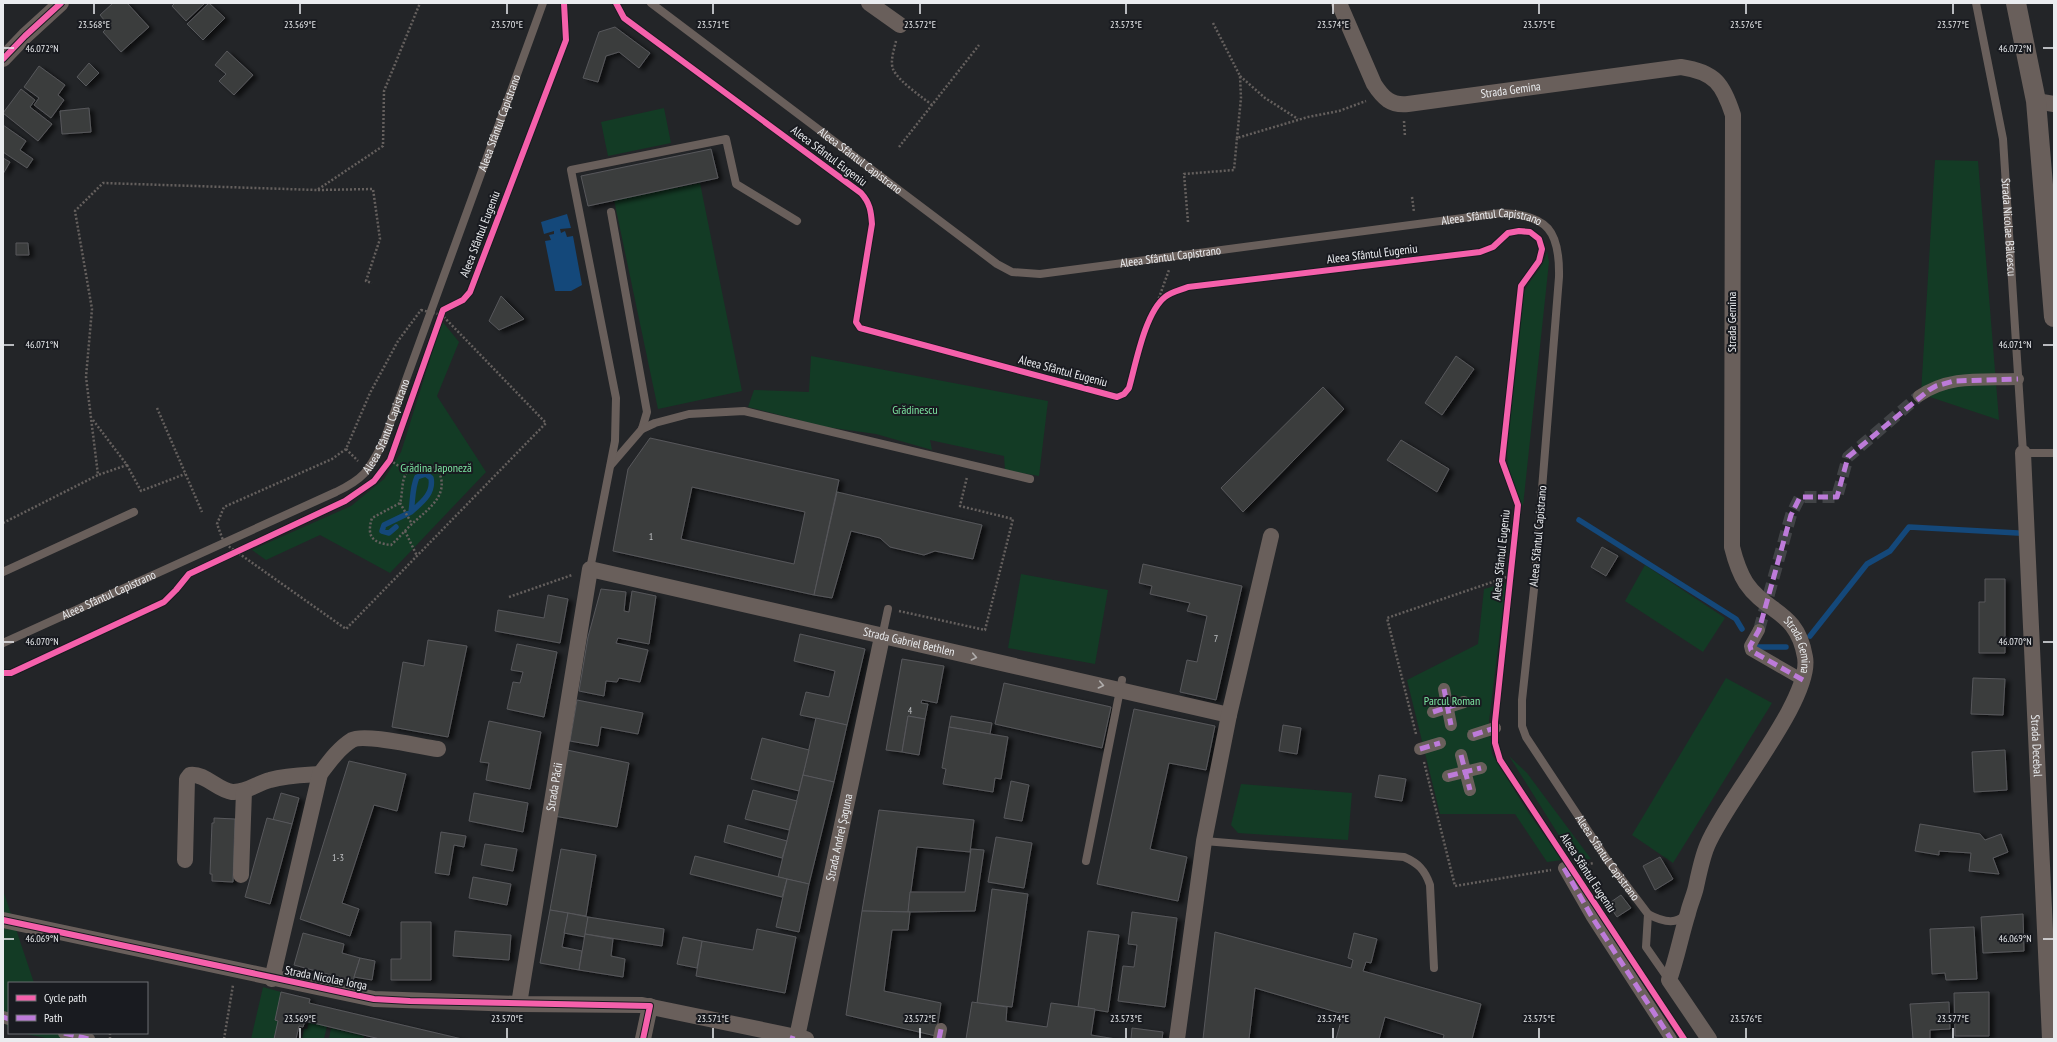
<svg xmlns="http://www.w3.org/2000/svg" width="2057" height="1042" viewBox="0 0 2057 1042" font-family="'PT Sans Narrow',sans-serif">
<defs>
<filter id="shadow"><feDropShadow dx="4.5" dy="2.5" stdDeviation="2" flood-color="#0009"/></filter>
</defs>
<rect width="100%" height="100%" fill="#232528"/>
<g fill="#133b25">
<polygon points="664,108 671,143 608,156 601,122"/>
<polygon points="1935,160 1978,161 1999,420 1921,394"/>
<polygon points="700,183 742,391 658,409 614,200"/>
<path d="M1547 251 1549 262 1523 506C1511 491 1507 467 1507 448L1524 292C1531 277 1544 268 1547 251Z"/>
<polygon points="442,321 459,342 437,396 486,472 390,573 320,535 266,560 252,550 351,506 384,479 401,452"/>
<polygon points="811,356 1048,401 1039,476 1005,470 1004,456 930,440 932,450 876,434 826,427 748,407 754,390 809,392"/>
<polygon points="1645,565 1725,618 1703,652 1625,601"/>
<polygon points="1021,574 1108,590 1095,664 1008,648"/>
<polygon points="1506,583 1489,721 1492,754 1528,812 1562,860 1547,862 1515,814 1440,814 1407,680 1478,644 1484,589"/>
<polygon points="1726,678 1772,703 1673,863 1632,835"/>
<polygon points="1509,756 1527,773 1591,859 1575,861"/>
<polygon points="1241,784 1352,793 1348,840 1238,833 1231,825"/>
<polygon points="3,890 34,983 9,983 9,1031 3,1017"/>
<polygon points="263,987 281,992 275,1020 278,1021 274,1039 251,1039"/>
<polygon points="309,1022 327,1026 324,1039 302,1039 304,1029 307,1029"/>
<polygon points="331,1028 364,1036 363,1039 329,1039"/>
<polygon points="21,1033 57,1033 65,1039 51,1039"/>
</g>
<polygon fill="#14487a" points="567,214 571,228 560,229 561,233 565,231 567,237 573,236 582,285 571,291 555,291 545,241 551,240 549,235 554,234 554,231 544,234 541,222"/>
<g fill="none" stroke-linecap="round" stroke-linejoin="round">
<g stroke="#14487a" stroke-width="5.5">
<polyline points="1579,520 1736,619 1742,629"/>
<path d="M396 527 389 533 382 531 384 525 411 512C413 500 412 488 417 477L426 474 431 478C434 494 421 503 411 512"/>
<polyline points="1810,636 1867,564 1890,551 1909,527 2018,533"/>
<polyline points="1753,647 1786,647"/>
</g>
</g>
<g fill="#3b3c3e" stroke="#57585b" fill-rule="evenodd" filter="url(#shadow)">
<polygon points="113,3 127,3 149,27 121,52 103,32 109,26 100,15"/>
<polygon points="175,3 205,3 186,21 172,6"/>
<polygon points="209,3 225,18 203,40 187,24"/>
<polygon points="615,27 650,53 639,68 619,52 606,56 598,82 583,78 599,32"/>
<polygon points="227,51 253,75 234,95 219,81 226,74 215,65"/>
<polygon points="89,63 99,73 86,86 77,77"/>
<polygon points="39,66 65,85 58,95 64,100 51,118 34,105 39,98 24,87"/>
<polygon points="21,89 35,100 30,107 52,124 38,141 3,113"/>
<polygon points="89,108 91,132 62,134 60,111"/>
<polygon points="3,125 26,141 20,150 33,159 27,168 3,152"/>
<polygon points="711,149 718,178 588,206 581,176"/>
<polygon points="3,158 10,162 3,174"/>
<polygon points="16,243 28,243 29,255 16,255"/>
<polygon points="501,296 524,319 499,330 489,321"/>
<polygon points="1456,356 1474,369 1442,415 1425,403"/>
<polygon points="1323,387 1344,409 1243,512 1221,488"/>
<path d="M650 438 839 480 814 595 613 551 628 469ZM692 487 805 512 794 564 681 539Z"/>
<polygon points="1401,440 1449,469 1437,492 1387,460"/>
<polygon points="837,492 982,525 973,559 935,551 924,555 890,547 880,538 851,531 832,598 814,595"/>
<polygon points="1602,547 1618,556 1606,576 1591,567"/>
<polygon points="1143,564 1242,586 1216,700 1180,692 1187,660 1197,662 1207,616 1187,611 1190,603 1150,594 1152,586 1139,583"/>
<polygon points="1985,579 2005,579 2005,653 1979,653 1979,602 1985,602"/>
<polygon points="601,589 626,592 624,611 629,612 632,591 656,596 649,644 618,638 616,643 648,650 640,682 619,678 617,682 606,681 604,696 579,691 588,637"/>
<polygon points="548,595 568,599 560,643 495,631 498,610 544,618"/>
<polygon points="800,634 865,649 847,725 800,715 806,692 829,697 835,671 794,661"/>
<polygon points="428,640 467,646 448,737 392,727 403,662 424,666"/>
<polygon points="517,644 557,652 544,717 507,709 513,682 520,683 523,672 511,670"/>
<polygon points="902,659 944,666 937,703 922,700 921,703 928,704 925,719 908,716 902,752 886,750"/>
<polygon points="1973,678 2005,679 2003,715 1971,714"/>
<polygon points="1004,683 1111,707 1102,748 995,724"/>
<polygon points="577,700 643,713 638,734 601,727 598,746 570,741"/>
<polygon points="1134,709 1215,726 1206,770 1169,763 1150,849 1187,857 1178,901 1097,884"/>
<polygon points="908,716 925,719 919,755 902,752"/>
<polygon points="951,716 992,723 990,734 949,727"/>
<polygon points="816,718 847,725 834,782 803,775"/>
<polygon points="489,721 541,732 530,789 486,780 489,763 480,762"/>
<polygon points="1283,725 1301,728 1297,754 1279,751"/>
<polygon points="949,727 1008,737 1001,779 995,778 993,792 943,784 946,769 942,768"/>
<polygon points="762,738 809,750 799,791 751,779"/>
<polygon points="567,750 629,763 617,827 554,816"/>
<polygon points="2005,750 2007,790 1974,792 1972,752"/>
<polygon points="349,761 406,774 397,811 374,805 342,903 359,909 350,936 300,919"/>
<polygon points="803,775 834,782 809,884 778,877"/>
<polygon points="1379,775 1406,779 1402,801 1375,797"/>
<polygon points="1011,781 1029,785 1022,821 1004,818"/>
<polygon points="753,790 797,801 789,830 745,819"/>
<polygon points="281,793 299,798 292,824 273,820"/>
<polygon points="474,793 528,803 523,832 469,821"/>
<polygon points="879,810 974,820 970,852 917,847 908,912 862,911"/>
<polygon points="214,818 235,819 233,882 212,881 212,874 210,874 212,823 214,823"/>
<polygon points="267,818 292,824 270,904 245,897"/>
<polygon points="1920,824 1980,834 1985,840 2001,834 2008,852 1993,858 1999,874 1969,871 1971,853 1939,851 1939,855 1915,851"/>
<polygon points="728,825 787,841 782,858 724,842"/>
<polygon points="441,832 466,836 464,847 454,845 449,875 435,873"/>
<polygon points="996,837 1032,843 1024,888 988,882"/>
<polygon points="485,844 517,849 513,871 481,865"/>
<polygon points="561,849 596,855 586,916 550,910"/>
<polygon points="971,849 984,850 975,911 908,912 910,892 965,892"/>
<polygon points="695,856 787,879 782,897 690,874"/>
<polygon points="1660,857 1673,879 1655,890 1643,866"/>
<polygon points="473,877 511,884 507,905 469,898"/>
<polygon points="787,879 809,884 799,932 776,927"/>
<polygon points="992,889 1028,894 1012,1007 977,1003"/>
<polygon points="1621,895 1631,908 1617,917 1608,904"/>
<polygon points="550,910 568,913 562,947 582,951 579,970 540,963"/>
<polygon points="862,911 910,912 908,930 892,930 884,991 941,1003 936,1036 846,1015"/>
<polygon points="1132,912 1177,918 1165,1007 1118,1001 1123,966 1134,967 1137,945 1128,944"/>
<polygon points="568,913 588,917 585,937 564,933"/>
<polygon points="2023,914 2024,951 1983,953 1981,917"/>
<polygon points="588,917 664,929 662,946 585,934"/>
<polygon points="401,922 431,922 431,980 391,980 391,959 401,959"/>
<polygon points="1974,927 1977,979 1946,980 1945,973 1932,974 1930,929"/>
<polygon points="757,929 796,937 785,993 696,976 702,941 753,950"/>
<polygon points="455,931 511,935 509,960 453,956"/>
<polygon points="1088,931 1119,935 1108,1012 1078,1007"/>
<polygon points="1215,932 1351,968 1353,960 1348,958 1354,933 1377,939 1371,963 1366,962 1363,971 1481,1004 1472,1039 1443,1039 1444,1035 1385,1017 1379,1039 1336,1039 1343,1014 1255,988 1249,1039 1203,1039"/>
<polygon points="303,933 344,944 342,953 360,958 353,981 294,965"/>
<polygon points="585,934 613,939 611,956 625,959 623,977 579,970"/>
<polygon points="683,937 702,941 697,968 677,964"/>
<polygon points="360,958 375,961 372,980 354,977"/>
<polygon points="281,992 310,999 309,1003 462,1039 380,1039 305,1021 303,1027 299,1026 296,1039 274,1039 278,1021 275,1020"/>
<polygon points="1989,992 1989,1036 1955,1036 1954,993"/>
<polygon points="972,1002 1007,1007 1006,1021 1047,1027 1051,1003 1095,1009 1091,1035 1116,1039 966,1039"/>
<polygon points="1949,1002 1950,1029 1930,1030 1930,1039 1913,1039 1910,1004"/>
<polygon points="1132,1028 1163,1032 1162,1039 1131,1039"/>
</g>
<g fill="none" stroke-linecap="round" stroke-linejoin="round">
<polyline stroke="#414346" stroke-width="12" stroke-dasharray="12 6" stroke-linecap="butt" points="1759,630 1791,515 1800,497 1837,497 1848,457 1919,396"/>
<g stroke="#65605e" stroke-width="2.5" stroke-dasharray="2 2" stroke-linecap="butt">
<polyline points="1213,23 1240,76 1241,98 1237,138"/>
<path d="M896 41C894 50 890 61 893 69 898 81 922 97 932 105"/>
<polyline points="1240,76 1265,98 1298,119"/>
<polyline points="1404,121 1405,137"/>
<polyline points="899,147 979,45"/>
<polyline points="318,190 373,189 380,239 366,281 372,283"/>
<polyline points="1412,197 1414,212"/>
<polyline points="1188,222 1184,174 1234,170 1237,138 1308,117 1339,111 1366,101"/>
<polyline points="1156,306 1169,270"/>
<polygon points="421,310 442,315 546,423 346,629 224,543 217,524 224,507 332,459 346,449 370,393 398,341"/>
<polyline points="157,408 202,512"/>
<polyline points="93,420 127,465 98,475"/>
<polyline points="346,449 358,461"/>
<path d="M390 460 407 472C418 467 426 465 437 468 451 493 431 507 414 522 406 529 399 538 391 545 373 543 366 537 372 518L400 503C403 493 401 480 407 472"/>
<polyline points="127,465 141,491 185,474"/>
<polyline points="400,503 412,524"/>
<polyline points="3,523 98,475 86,377 92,309 75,211 103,183 317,190 383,146 384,91 420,3"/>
<polyline points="405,531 417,556"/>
<polyline points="509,597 572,575"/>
<polyline points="899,611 985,630 1013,519 960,506 967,477"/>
<polyline points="1416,734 1387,618 1510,576"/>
<polyline points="1424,762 1455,886 1551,870"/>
<polyline points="1579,866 1594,863"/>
<polyline points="110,1039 110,1033"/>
<polyline points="224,1039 233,985"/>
</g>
<g stroke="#695f5b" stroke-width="8">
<path id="s1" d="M651 3 997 264 1012 272 1040 274 1501 213C1548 215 1560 231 1559 277L1534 589 1522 700V726L1526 737 1608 861 1648 914 1646 947 1669 980"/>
<path id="s2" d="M1976 3 2003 139 2023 453H2054"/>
<polyline points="611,212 647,412 642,429 611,465"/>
<polyline points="642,429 655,423 689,414 744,411 1030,479"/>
<polyline points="590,569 615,441 616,398 571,170 726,139 736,184 797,221"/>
<polyline points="3,572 134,512"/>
<polyline points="882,637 888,609"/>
<path id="s3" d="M3 643 336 492C365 478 368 471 383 443L543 3"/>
<path d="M1204 841 1404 857C1418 863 1425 870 1430 885L1434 968"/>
<polyline points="1086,861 1122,680"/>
<path d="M1648 914C1659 920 1675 926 1685 915"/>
</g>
<g stroke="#695f5b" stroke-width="12">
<path d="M1919 396C1950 375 1981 380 2018 379"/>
<polyline points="1759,630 1750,646 1751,650 1803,680"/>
<polyline points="1444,689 1451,725"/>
<polyline points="1433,712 1464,702"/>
<polyline points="1473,735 1495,728"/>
<polyline points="1420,749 1440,743"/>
<polyline points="1461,755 1470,790"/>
<polyline points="1448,776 1481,768"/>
<polyline points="1564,868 1592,917 1671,1039"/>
<polyline points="3,1017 9,1019"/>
<polyline points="64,1033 89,1039"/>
<polyline points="939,1039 941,1029"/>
</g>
<g stroke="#695f5b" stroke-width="16">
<polyline points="869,3 900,25"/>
<path id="s4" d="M1339 3 1374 84C1383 98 1391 106 1408 104L1681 67C1715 72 1723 84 1733 115L1732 547C1735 559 1739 572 1746 583 1767 614 1797 610 1805 657 1813 699 1725 801 1707 846 1702 858 1699 873 1696 887 1694 896 1690 904 1688 913 1681 935 1677 958 1669 980L1709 1039"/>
<polyline points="3,59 25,36 61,3"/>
<polyline points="2036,101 2054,104"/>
<path id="s5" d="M2023 453 2050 1039"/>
<path d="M185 860 187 779 190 775C205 773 217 790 232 792 247 793 257 783 270 780 287 775 303 775 320 774"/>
<polyline points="241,875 244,791"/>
<polyline points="3,920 374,999 519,1004 642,1005 806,1039"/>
<path d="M272 979 320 774C329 762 339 748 352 740 364 733 422 747 438 749"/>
<path id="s6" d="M519 1004 590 569 1229 715"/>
<path id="s7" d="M797 1037 882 637"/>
<polyline points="643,1039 650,1006"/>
<polyline points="1177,1039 1204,841 1229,715 1271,536"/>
</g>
<polyline stroke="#695f5b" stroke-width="20" points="2016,3 2036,101 2054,317"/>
<g stroke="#bd7bd9" stroke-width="5" stroke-dasharray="10 5" stroke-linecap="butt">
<polyline points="1803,680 1755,653 1751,650 1750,646 1759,630 1791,515 1800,497 1837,497 1848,457 1929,390 1936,386 1954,381 2018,379"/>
<polyline points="1444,689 1451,725"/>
<polyline points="1433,712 1464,702"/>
<polyline points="1473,735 1495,728"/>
<polyline points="1420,749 1440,743"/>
<polyline points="1461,755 1470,790"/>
<polyline points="1448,776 1481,768"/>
<polyline points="1564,868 1592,917 1671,1039"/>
<polyline points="3,1017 9,1019"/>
<polyline points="64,1033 89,1039"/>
<polyline points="792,1039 793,1036"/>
<polyline points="939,1039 941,1029"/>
</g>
<g stroke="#191b20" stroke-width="8">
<g id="cycleway">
<path d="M616 3 624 18 861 193C870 203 871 211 872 224L856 322 860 328 1117 397 1124 394 1129 388C1136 363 1145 313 1165 297 1171 292 1181 290 1188 287L1480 252 1493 247 1508 233 1519 231 1530 232 1539 239 1542 249 1539 261 1521 286 1502 461 1518 505 1495 722V743L1500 760 1684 1039"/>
<polyline points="3,59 25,36 61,3"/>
<polyline points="3,673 11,673 164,602 176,590 189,574 345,501 374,481 390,460 443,310 463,300 470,292 566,40 564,3"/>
<polyline points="3,920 374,999 410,1001 650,1006 643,1039"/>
</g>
</g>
<use href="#cycleway" stroke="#f560ab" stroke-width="6"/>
</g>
<defs><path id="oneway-chevron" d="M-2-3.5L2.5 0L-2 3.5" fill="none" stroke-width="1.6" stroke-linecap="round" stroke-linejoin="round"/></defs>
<g stroke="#b0adac">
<use href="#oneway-chevron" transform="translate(974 657) rotate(12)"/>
<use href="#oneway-chevron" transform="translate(1101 685) rotate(12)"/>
</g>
<path fill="none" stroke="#eaecef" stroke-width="1.5" d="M94 4V14M300 4V14M507 4V14M713 4V14M920 4V14M1126 4V14M1333 4V14M1539 4V14M1746 4V14M1953 4V14M4 48H14M2043 48H2053M4 345H14M2043 345H2053M4 642H14M2043 642H2053M4 939H14M2043 939H2053M300 1028V1038M507 1028V1038M713 1028V1038M920 1028V1038M1126 1028V1038M1333 1028V1038M1539 1028V1038M1746 1028V1038M1953 1028V1038"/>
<g text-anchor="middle" stroke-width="4" stroke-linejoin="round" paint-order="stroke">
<g font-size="10" fill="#bec0c3">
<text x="651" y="540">1</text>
<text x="1216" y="642">7</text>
<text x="910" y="714">4</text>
<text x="338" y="861">1-3</text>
</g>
<g font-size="12" fill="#eaecef" stroke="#191b20">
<text dy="4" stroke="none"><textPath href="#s4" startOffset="234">Strada Gemina</textPath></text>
<text dy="4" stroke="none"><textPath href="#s3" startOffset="776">Aleea Sfântul Capistrano</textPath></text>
<text transform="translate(829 156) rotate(37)" y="4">Aleea Sfântul Eugeniu</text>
<text dy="4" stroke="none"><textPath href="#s1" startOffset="262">Aleea Sfântul Capistrano</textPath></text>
<text dy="4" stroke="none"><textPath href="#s1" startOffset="934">Aleea Sfântul Capistrano</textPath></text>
<text dy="4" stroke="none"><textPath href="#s2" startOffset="227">Strada Nicolae Bălcescu</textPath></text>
<text transform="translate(480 234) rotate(-69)" y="4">Aleea Sfântul Eugeniu</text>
<text transform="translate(1372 254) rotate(-7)" y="4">Aleea Sfântul Eugeniu</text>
<text dy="4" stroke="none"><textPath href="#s1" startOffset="610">Aleea Sfântul Capistrano</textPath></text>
<text transform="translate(1732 322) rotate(-90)" y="4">Strada Gemina</text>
<text transform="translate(1063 371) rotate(15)" y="4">Aleea Sfântul Eugeniu</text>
<text dy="4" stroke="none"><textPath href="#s3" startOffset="452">Aleea Sfântul Capistrano</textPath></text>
<text transform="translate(1538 536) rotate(-85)" y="4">Aleea Sfântul Capistrano</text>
<text transform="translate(1501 555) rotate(-84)" y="4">Aleea Sfântul Eugeniu</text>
<text dy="4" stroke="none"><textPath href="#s3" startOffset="116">Aleea Sfântul Capistrano</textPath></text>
<text dy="4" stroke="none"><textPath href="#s6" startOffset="768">Strada Gabriel Bethlen</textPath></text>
<text dy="4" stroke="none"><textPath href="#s4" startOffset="1037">Strada Gemina</textPath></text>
<text dy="4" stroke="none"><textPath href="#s5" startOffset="293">Strada Decebal</textPath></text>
<text dy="4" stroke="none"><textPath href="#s6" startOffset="220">Strada Păcii</textPath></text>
<text dy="4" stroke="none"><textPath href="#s7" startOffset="204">Strada Andrei Șaguna</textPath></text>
<text dy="4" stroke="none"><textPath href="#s1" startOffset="1653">Aleea Sfântul Capistrano</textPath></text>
<text transform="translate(1588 873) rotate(57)" y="4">Aleea Sfântul Eugeniu</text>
<text transform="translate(326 978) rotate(11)" y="4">Strada Nicolae Iorga</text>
</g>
<g font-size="12" fill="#7de6a2" stroke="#191b20">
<text x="915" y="414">Grădinescu</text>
<text x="436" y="472">Grădina Japoneză</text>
<text x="1452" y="705">Parcul Roman</text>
</g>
</g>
<g font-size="10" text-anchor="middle" fill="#eaecef" stroke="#191b20" stroke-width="4" stroke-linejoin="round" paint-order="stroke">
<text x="94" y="28">23.568°E</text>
<text x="300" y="28">23.569°E</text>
<text x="507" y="28">23.570°E</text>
<text x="713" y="28">23.571°E</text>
<text x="920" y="28">23.572°E</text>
<text x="1126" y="28">23.573°E</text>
<text x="1333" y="28">23.574°E</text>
<text x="1539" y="28">23.575°E</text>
<text x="1746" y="28">23.576°E</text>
<text x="1953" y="28">23.577°E</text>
<text x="42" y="52">46.072°N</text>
<text x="2015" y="52">46.072°N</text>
<text x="42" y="348">46.071°N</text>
<text x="2015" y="348">46.071°N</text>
<text x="42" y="645">46.070°N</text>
<text x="2015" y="645">46.070°N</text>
<text x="42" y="942">46.069°N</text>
<text x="2015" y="942">46.069°N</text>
<text x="300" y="1022">23.569°E</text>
<text x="507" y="1022">23.570°E</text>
<text x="713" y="1022">23.571°E</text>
<text x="920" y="1022">23.572°E</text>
<text x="1126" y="1022">23.573°E</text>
<text x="1333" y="1022">23.574°E</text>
<text x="1539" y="1022">23.575°E</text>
<text x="1746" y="1022">23.576°E</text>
<text x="1953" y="1022">23.577°E</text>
</g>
<rect width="2057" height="1042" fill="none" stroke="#eaecef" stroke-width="8"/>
<rect x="8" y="982" width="140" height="52" fill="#191b20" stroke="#6d6f73"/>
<rect x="16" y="995" width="20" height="6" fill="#f560ab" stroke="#6d6f73"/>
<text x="44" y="1002" font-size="12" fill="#eaecef">Cycle path</text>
<rect x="16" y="1015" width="20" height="6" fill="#bd7bd9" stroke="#6d6f73"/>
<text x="44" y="1022" font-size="12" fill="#eaecef">Path</text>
</svg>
